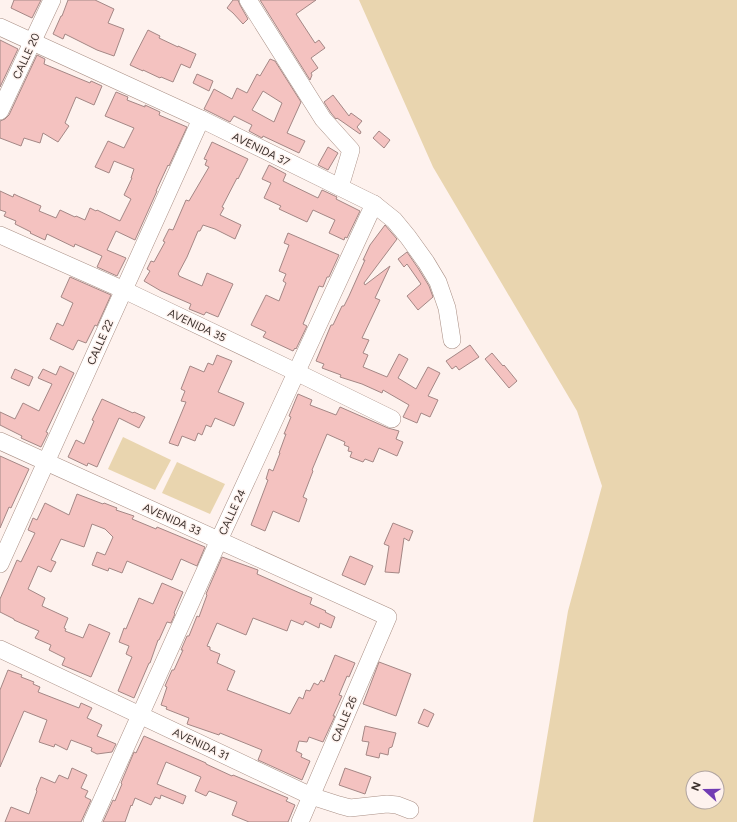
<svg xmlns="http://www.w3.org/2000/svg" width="737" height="822" viewBox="0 0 737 822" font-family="Figtree,sans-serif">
<rect width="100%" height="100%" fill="#fef2ee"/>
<g fill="#e9d5af" fill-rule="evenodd">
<path d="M359 0H737V822H533L568 611 602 486 577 411 433 167ZM693 778H717V802H693Z"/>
<polygon points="123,437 171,460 155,490 108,469"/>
<polygon points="177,462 225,484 210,514 162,493"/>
</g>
<g fill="#f4c2c0" stroke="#a48785" fill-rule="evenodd">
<polygon points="14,0 41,0 32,18 11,8"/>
<polygon points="68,0 95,0 114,9 108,23 124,29 114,56 97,50 65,34 63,39 53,34 61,16 62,16"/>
<polygon points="233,0 238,0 240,5 248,19 243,24 233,13 227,8"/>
<polygon points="260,0 316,0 296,14 315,43 319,40 325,48 311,58 318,68 311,73 312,75 310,80"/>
<polygon points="148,30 160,36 159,38 178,47 178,46 196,54 190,68 181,64 173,82 161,77 160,78 143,70 143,71 130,65"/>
<polygon points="0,40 18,49 0,87"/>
<polygon points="37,55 45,59 44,64 90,83 91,81 102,86 94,105 76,97 65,123 69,126 58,142 43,133 40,143 24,138 21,146 0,138 0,121 5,119 9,115"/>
<path d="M270 59 275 61 301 102 287 133 305 141 299 153 263 136 262 138 249 131 252 125 234 116 230 122 204 109 214 89 232 99 237 88 247 93 257 74 260 76ZM263 91 282 103 274 122 252 110Z"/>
<polygon points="197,74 213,81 209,91 193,83"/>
<polygon points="116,92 128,97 127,100 145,107 145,105 160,112 159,115 187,127 169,166 168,165 156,191 157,191 135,240 116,231 107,250 126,258 117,276 97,267 102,256 75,244 74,247 47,234 45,240 30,233 31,232 15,224 16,221 4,216 6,212 0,210 0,191 13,197 14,194 18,196 41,206 39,211 56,218 60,210 75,217 76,216 85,220 90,208 96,211 97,210 120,221 131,199 124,195 132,178 131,178 134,169 114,161 109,173 95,167 108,141 124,148 134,128 105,116"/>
<polygon points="333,95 349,116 351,113 362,121 357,127 361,132 360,134 337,118 336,119 331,113 324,102"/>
<polygon points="379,131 390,140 384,148 373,138"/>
<polygon points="212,142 248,159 238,179 237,178 222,207 224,208 220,215 241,225 235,239 215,229 203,225 200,231 198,231 187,257 178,274 179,275 179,276 202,286 207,273 233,284 218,317 206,312 204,315 189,309 191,304 161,291 144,281 150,271 147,269 151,261 154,262 165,242 163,241 169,229 173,230 186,200 189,201 209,167 205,165 207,160 204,159"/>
<polygon points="328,147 338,153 328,170 318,165"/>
<polygon points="269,165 286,174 283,181 318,198 322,190 337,197 336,199 360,211 347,238 345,237 344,240 329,233 335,220 313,210 307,222 279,209 281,206 264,198 271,183 262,179"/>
<polygon points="385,225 397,239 364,283 365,285 390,266 375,298 380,300 362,338 369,340 363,353 368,355 363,367 387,377 399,354 408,359 398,378 416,389 428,367 440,373 428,396 438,400 430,417 421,413 417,423 403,417 409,405 383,390 382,393 362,384 340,377 341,375 322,368 324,364 316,361 331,325 333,325 342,306 344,306 349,296 365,260 363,260 370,245"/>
<polygon points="288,233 339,255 329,277 327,277 323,287 319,286 303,324 307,326 296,349 295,348 293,351 263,337 266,332 251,325 266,295 279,301 286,283 283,281 286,274 279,271 289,245 284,243"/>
<polygon points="407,252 418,268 429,286 433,297 418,310 407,296 421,284 407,264 404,267 398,259"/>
<polygon points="70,277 111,295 97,326 95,325 86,343 78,340 73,350 50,339 57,323 63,326 73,303 61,297"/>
<polygon points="470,345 479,357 459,370 456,366 452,369 446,361"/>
<polygon points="492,353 503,366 504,365 517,381 509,388 485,359"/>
<polygon points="217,355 232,361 218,392 244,403 234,426 215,418 211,427 206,425 202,435 198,433 195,441 182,436 178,446 169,443 186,402 181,401 185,391 181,389 190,366 204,372 208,363 213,365"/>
<polygon points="60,366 74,373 46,432 48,433 41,447 21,438 22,436 0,425 0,412 15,419 23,403 39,411 52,384 38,378 43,369 56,375"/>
<polygon points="15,369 33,377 29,386 11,378"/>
<polygon points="298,394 312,400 310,405 336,415 340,407 388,428 399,431 396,439 403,442 397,456 379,448 373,462 365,459 363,462 350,457 352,452 348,451 349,447 344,445 345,442 327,434 312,470 313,471 303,497 307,499 299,522 273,511 265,531 251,525 268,480 266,479 269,469 273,471 280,453 279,453 286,434 284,434 291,417 289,416"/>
<polygon points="102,399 133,413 134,412 145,417 139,428 119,418 97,467 88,463 87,466 68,457 76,440 84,444 94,421 92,420"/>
<polygon points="0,456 29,469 11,508 9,507 0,528"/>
<polygon points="77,494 103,504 104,503 117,508 116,510 134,516 132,519 156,529 157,527 205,547 197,566 181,559 172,580 127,561 122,573 109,568 108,571 92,565 97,552 105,555 113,537 105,529 92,524 84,547 61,539 51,560 56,562 51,572 38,566 28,589 45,598 42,606 68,618 64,628 66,629 65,631 83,638 89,624 110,633 91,677 62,665 65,658 49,650 51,645 35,638 39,631 14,620 14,619 0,612 0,599 17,560 21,562 35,533 28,530 33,518 37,520 45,503 69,515"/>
<polygon points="393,523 413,531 409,541 404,538 399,573 385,572 389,546 384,544"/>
<polygon points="350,556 373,566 365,585 342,575"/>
<polygon points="222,557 258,570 257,574 302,594 312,598 310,604 326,611 325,612 335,617 331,628 320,623 319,628 305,621 303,625 291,620 287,631 253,618 246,635 217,623 207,646 210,647 210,650 220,654 217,663 235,671 227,690 290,714 299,697 303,699 306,690 310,691 314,683 318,685 321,680 324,682 335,655 355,663 349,677 347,676 339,695 342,696 333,716 335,716 323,742 309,737 307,742 299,741 296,751 302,754 301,757 310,761 302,780 258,760 262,750 220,733 219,735 187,724 189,718 166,709 167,707 161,705 167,687 165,686 172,670 174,670 183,650 181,650 187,636 189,636 197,616 199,617 207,595 206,594"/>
<polygon points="162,583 183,592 174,613 175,614 171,623 167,622 159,640 158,640 150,663 149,663 134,698 118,691 132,657 126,654 129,646 119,642 124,628 126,629 139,598 153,604"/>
<polygon points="379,662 411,674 396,716 363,704"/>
<polygon points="8,670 22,675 21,677 34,682 33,684 40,687 38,692 79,708 81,703 92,708 87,718 102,725 97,736 116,744 112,752 97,754 91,751 92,748 71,740 67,750 55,744 54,747 39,742 47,720 24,711 0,767 0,690"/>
<polygon points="424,709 434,714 428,727 418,723"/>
<polygon points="365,726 396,733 392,747 389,748 388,755 380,753 379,758 366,755 369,742 362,741"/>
<polygon points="144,736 206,763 206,764 232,776 233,775 288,798 286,801 295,805 288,822 249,822 232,815 237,802 209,791 206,796 195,791 201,777 166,762 157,784 186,796 183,804 161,795 160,799 155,797 151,805 135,798 132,806 131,805 125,822 103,822 113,800 115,801 122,784 121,783 134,752 136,753"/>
<polygon points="72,768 87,775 81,788 88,791 85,797 91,800 81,822 5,822 11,807 29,814 37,791 36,790 41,777 55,783 59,775 68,779"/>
<polygon points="345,768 371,777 365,794 339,785"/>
</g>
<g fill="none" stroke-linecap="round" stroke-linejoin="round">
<g stroke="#aa9086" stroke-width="18">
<g id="minor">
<polyline points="248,0 323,119 351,150 340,187"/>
<polyline points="0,27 201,119 374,204 394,220 408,237 426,262 438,282 447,308 452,340"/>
<polyline points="0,111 52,0"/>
<polyline points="0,235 124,290 296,372 392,419"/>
<polyline points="0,441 388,617 300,822"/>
<polyline points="0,564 201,119"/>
<polyline points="0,649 311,796 339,805 350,808 387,804 397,805 410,810"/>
<polyline points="92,822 219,540 374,204"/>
</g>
</g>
<use href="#minor" stroke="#fff" stroke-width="17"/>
</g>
<g text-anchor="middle" stroke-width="3" stroke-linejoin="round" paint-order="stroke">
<g font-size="11" fill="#3b302c" stroke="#fef2ee">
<text transform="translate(26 56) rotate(-65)" y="4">CALLE 20</text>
<text transform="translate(261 149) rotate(26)" y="4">AVENIDA 37</text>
<text transform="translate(197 325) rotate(25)" y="4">AVENIDA 35</text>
<text transform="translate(100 342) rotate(-66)" y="4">CALLE 22</text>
<text transform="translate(232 512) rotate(-65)" y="4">CALLE 24</text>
<text transform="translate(172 519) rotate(24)" y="4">AVENIDA 33</text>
<text transform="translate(344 719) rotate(-67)" y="4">CALLE 26</text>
<text transform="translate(201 744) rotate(25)" y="4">AVENIDA 31</text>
</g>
</g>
<g transform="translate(705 790) rotate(291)"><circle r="19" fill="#fef2ee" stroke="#b0a4a0"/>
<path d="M0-3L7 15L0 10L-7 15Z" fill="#713cb3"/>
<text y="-6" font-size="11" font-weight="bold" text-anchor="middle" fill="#3b302c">N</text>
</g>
</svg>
